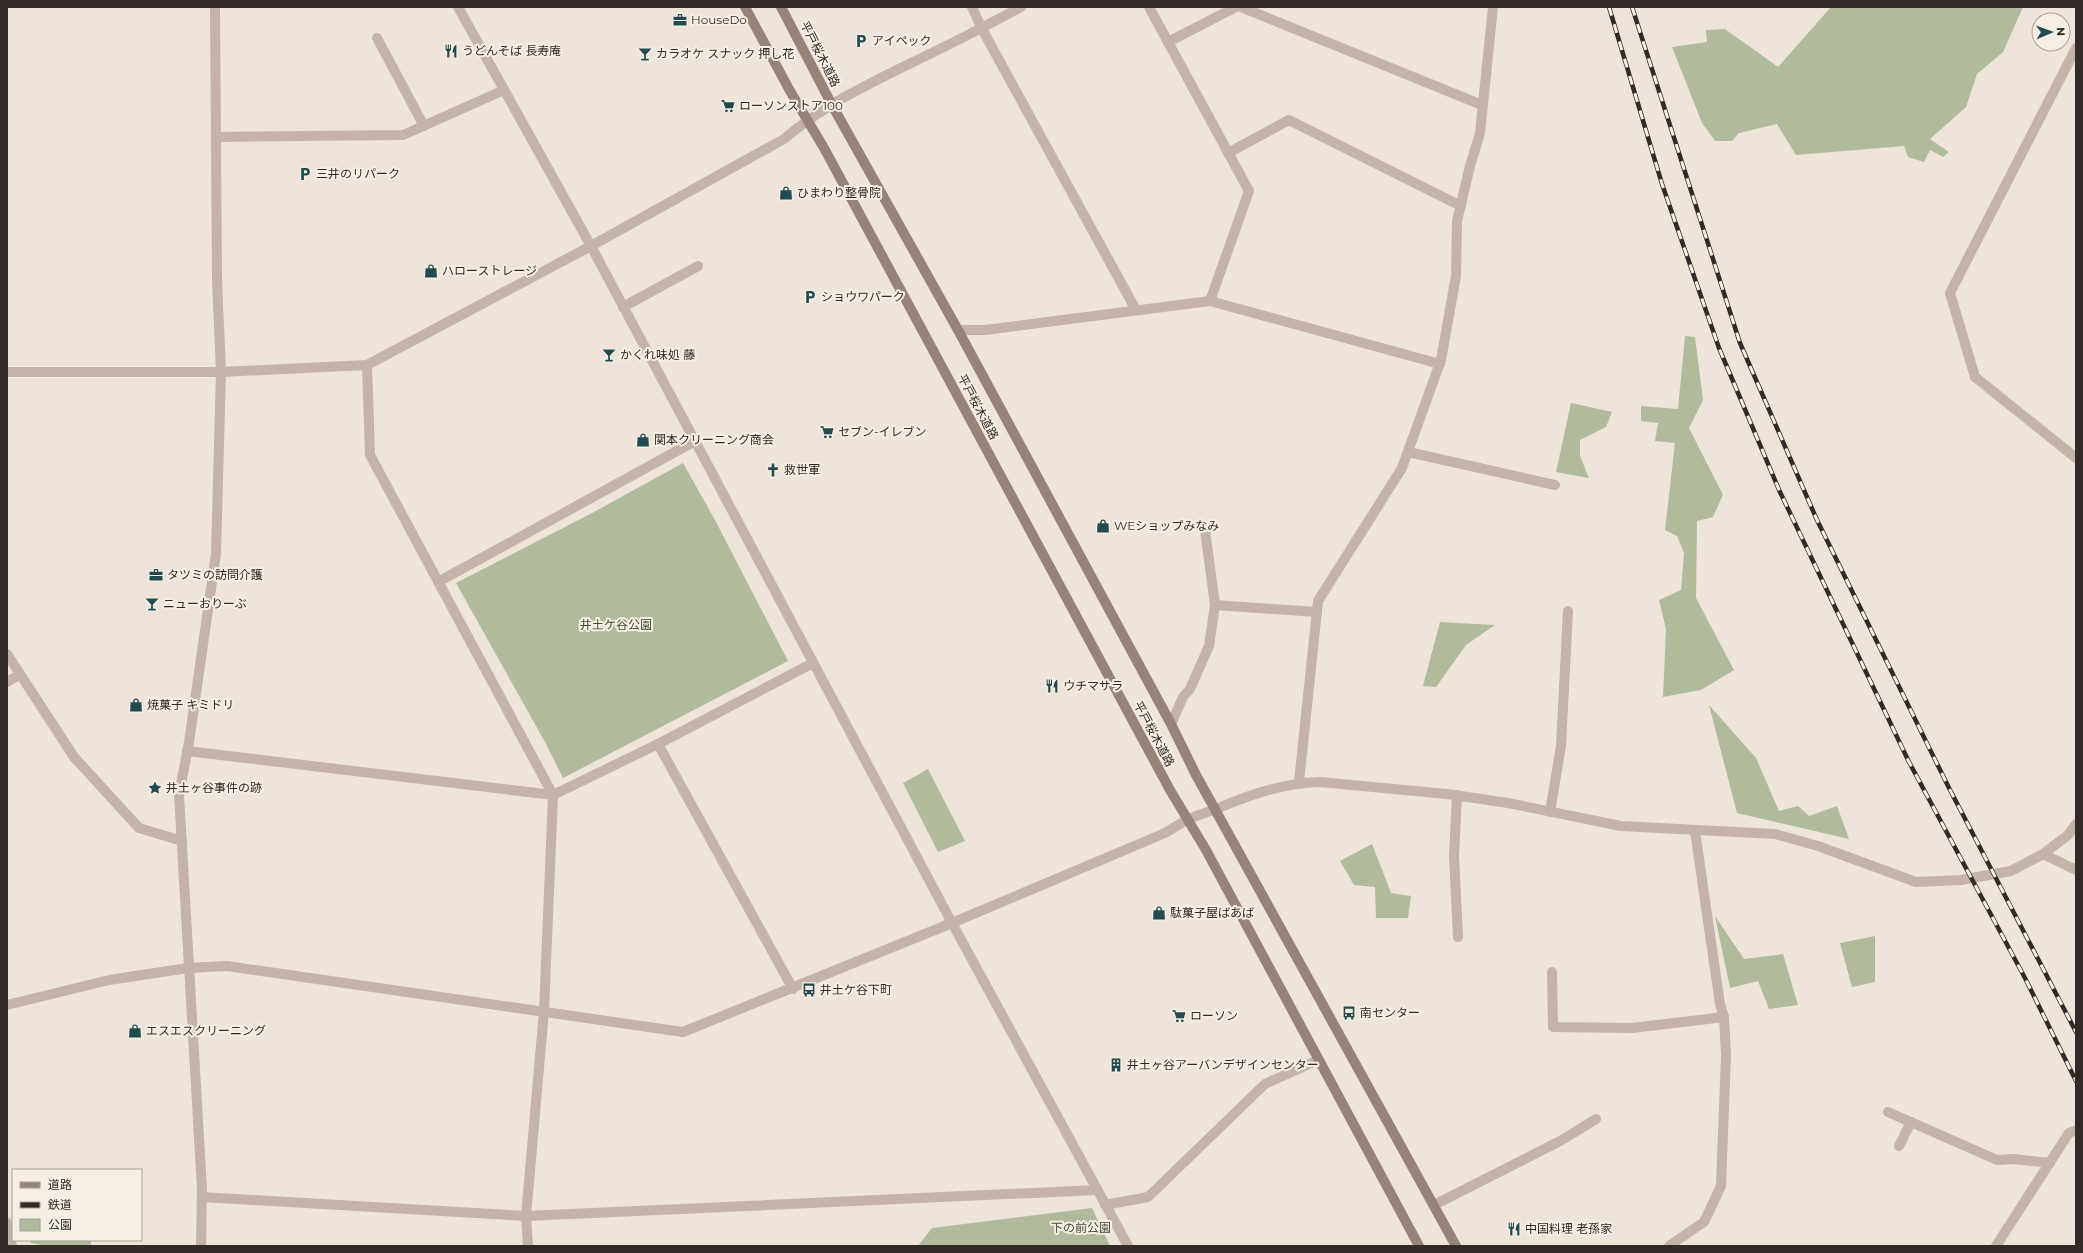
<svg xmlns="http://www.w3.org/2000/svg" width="2083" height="1253" viewBox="0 0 2083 1253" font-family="Montserrat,'Noto Sans JP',sans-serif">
<rect width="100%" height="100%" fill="#eee4d9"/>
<g fill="#b0bb9b">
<polygon points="1831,7 2023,7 2003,52 1977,74 1966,107 1930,139 1949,152 1943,157 1930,150 1924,162 1908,157 1904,146 1796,155 1777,124 1739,133 1732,141 1715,141 1702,123 1672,47 1707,42 1706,30 1725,29 1778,67"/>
<polygon points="1685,336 1695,337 1703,400 1689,428 1723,495 1713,517 1697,521 1696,598 1734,670 1701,690 1663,697 1666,629 1659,600 1681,590 1684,553 1677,536 1665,530 1675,443 1655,441 1658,423 1641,421 1641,406 1678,409"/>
<polygon points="1571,403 1612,412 1606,427 1580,440 1580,456 1589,478 1556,472"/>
<polygon points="683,463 715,520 788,661 563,778 545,742 456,583 594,512"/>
<polygon points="1440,622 1495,625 1466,645 1436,687 1423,686"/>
<polygon points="1709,705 1756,758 1779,811 1798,806 1809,816 1837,806 1849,839 1737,813"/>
<polygon points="928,769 965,841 938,852 903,783"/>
<polygon points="1372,844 1391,893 1411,896 1408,918 1376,918 1375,887 1354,885 1340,861"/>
<polygon points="1715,916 1744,959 1783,954 1798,1005 1769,1009 1758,981 1730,988"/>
<polygon points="1875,936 1875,982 1852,987 1840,943"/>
<polygon points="1092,1208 1110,1246 918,1246 932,1228"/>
<polygon points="30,1240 85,1240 91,1241 91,1246 47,1246 31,1243"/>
</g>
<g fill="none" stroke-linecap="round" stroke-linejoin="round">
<g stroke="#c4b4a7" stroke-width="10">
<polyline points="1241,7 1482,105"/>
<polyline points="377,38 424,126"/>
<polyline points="1168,42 1236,7"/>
<polyline points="1228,153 1289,120 1461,206"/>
<polyline points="623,307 698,266"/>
<polyline points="1408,452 1555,485"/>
<polyline points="1215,605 1317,612"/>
<polyline points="1171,724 1183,697 1190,689 1209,646 1215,605 1205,530"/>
<polyline points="1457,795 1454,856 1458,937"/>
<polyline points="1552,972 1553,1027 1632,1028 1724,1017"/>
<polyline points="1888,1112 1997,1160 2014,1159 2050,1163"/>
<polyline points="1899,1146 1911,1122"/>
<polyline points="1434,1205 1562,1140 1596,1119"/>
<polyline points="1669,1246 1704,1222 1721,1186 1726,1055 1724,1017 1720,1004 1695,831"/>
</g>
<g stroke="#c4b4a7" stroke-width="10">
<polyline points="458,7 591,246 952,923 1128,1246"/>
<polyline points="972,7 982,29 1136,310"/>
<polyline points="1149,7 1249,191 1210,301"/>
<polyline points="2076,48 1950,293 1975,377 2076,458"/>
<polyline points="216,137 403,135 504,90"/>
<polyline points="958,330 985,330 1210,301 1440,364"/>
<polyline points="367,365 370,455 553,795 544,1011 526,1216 528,1246"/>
<path d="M7 372H221L367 365 591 246 784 139C822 106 865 86 909 64 947 46 984 27 1021 7"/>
<polyline points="438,582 695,441"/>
<polyline points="7,654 74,757 139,828 182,841"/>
<polyline points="7,682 19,675"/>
<polyline points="658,744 793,989"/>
<polyline points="187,751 553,795 658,744 813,663"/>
<polyline points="1299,782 1318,601 1402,468 1441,360 1456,276 1457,221 1470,166 1480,133 1493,7"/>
<path d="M1216 809C1249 795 1283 783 1320 782L1447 794 1508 803 1621 826 1775 834 1818 846 1916 882 1961 880 2011 871 2043 854 2068 835 2076 824"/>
<polyline points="1550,812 1561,746 1568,611"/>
<polyline points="2043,854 2076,870"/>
<polyline points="202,1197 526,1216 1097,1190"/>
<polyline points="1105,1205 1148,1197 1265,1084 1318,1060"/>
<polyline points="7,1223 12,1246"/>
<polyline points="1996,1246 2065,1139 2069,1133 2076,1130"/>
</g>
<g stroke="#c4b4a7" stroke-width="10">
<polyline points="7,1005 109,980 188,968 227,966 683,1032 952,923 1165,833 1188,819 1216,809"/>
<polyline points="201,1246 202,1189 179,795 189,742 216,554 221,372 217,280 215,7"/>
</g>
<g stroke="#978478" stroke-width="10">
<polyline points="745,7 790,91 824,148 1170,790 1206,850 1419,1246"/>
<polyline points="781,7 832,105 958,330 1171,724 1196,775 1456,1246"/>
</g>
<g stroke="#312a26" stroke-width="4.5">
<g id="rail">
<polyline points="1609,7 1662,184 1719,348 1780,492 1909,762 2025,978 2076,1081"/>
<polyline points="1632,7 1740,343 1817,520 1949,788 2076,1032"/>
</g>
</g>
<use href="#rail" stroke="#f6eee4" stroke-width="3" stroke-dasharray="9" stroke-linecap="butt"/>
</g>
<defs>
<g id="office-bare" transform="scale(1.08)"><path d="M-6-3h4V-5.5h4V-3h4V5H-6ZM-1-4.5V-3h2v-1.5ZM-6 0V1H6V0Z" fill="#214b4e" stroke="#f6eee4" stroke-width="2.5" paint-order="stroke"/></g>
<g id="parking-bare" transform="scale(1.08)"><path d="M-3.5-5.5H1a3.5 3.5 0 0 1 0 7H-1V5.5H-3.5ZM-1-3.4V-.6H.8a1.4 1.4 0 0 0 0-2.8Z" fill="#214b4e" stroke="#f6eee4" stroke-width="2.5" paint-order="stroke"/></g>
<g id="restaurant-bare" transform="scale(1.08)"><path d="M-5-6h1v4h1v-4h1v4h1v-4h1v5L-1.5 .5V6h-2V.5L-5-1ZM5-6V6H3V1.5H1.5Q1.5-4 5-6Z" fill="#214b4e" stroke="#f6eee4" stroke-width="2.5" paint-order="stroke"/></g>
<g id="bar-bare" transform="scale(1.08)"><path d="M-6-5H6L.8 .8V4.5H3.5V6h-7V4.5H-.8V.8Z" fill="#214b4e" stroke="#f6eee4" stroke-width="2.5" paint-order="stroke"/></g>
<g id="supermarket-bare" transform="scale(1.08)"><path d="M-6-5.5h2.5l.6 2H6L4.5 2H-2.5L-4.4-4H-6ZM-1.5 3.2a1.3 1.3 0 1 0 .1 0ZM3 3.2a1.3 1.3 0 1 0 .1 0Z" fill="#214b4e" stroke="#f6eee4" stroke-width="2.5" paint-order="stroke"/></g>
<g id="shop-bare" transform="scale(1.08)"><path d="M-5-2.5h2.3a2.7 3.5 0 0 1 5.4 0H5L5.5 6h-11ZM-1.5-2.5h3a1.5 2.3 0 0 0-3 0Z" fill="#214b4e" stroke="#f6eee4" stroke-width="2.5" paint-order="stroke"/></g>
<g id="church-bare" transform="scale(1.08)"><path d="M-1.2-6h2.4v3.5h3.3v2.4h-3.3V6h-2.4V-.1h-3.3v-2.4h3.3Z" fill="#214b4e" stroke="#f6eee4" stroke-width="2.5" paint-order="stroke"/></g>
<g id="sight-bare" transform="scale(1.08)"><path d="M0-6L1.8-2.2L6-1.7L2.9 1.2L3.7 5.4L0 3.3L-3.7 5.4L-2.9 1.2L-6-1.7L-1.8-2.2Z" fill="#214b4e" stroke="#f6eee4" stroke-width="2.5" paint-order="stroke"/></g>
<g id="bus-bare" transform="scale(1.08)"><path d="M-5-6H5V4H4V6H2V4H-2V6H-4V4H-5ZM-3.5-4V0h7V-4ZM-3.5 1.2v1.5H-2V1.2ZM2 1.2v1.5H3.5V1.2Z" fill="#214b4e" stroke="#f6eee4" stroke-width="2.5" paint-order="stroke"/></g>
<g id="building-bare" transform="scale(1.08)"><path d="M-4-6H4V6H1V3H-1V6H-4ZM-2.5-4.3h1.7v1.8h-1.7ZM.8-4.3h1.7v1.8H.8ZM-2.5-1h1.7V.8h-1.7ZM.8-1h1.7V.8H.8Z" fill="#214b4e" stroke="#f6eee4" stroke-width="2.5" paint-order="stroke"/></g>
</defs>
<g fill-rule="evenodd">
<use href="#office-bare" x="680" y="20"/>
<use href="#parking-bare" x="861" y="41"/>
<use href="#restaurant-bare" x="451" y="51"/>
<use href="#bar-bare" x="645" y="54"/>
<use href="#supermarket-bare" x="728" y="106"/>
<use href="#parking-bare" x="305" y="174"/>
<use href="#shop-bare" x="786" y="193"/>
<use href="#shop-bare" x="431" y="271"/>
<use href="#parking-bare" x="810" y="297"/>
<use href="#bar-bare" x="609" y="355"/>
<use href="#supermarket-bare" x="827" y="432"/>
<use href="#shop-bare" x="643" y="440"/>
<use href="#church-bare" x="773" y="470"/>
<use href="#shop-bare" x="1103" y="526"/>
<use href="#office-bare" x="156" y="575"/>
<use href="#bar-bare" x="152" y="604"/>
<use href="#restaurant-bare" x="1052" y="686"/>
<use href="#shop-bare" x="136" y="705"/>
<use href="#sight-bare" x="155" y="788"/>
<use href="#shop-bare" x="1159" y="913"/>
<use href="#bus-bare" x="809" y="990"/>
<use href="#bus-bare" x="1349" y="1013"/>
<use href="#supermarket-bare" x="1179" y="1016"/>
<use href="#shop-bare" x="135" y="1031"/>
<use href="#building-bare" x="1116" y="1065"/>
<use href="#restaurant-bare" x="1514" y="1229"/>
</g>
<g text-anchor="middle" stroke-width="4" stroke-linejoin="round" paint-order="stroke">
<g font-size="12" fill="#312a26" stroke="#f6eee4" text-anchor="start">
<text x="691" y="24">HouseDo</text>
<text x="872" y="45">アイペック</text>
<text x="462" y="55">うどんそば 長寿庵</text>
<text x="656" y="58">カラオケ スナック 押し花</text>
<text x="739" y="110">ローソンストア100</text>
<text x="316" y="178">三井のリパーク</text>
<text x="797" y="197">ひまわり整骨院</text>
<text x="442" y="275">ハローストレージ</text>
<text x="821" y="301">ショウワパーク</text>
<text x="620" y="359">かくれ味処 藤</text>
<text x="838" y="436">セブン-イレブン</text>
<text x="654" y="444">関本クリーニング商会</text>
<text x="784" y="474">救世軍</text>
<text x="1114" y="530">WEショップみなみ</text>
<text x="167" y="579">タツミの訪問介護</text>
<text x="163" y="608">ニューおりーぶ</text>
<text x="1063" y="690">ウチマサラ</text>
<text x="147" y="709">焼菓子 キミドリ</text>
<text x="166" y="792">井土ヶ谷事件の跡</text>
<text x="1170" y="917">駄菓子屋ばあば</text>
<text x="820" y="994">井土ケ谷下町</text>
<text x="1360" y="1017">南センター</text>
<text x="1190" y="1020">ローソン</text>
<text x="146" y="1035">エスエスクリーニング</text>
<text x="1127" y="1069">井土ヶ谷アーバンデザインセンター</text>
<text x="1525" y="1233">中国料理 老孫家</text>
</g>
<g font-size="12" fill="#312a26" stroke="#f6eee4">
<text transform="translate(820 54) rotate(63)" y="4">平戸桜木道路</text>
<text transform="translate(978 407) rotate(62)" y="4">平戸桜木道路</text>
<text transform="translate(1154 734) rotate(62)" y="4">平戸桜木道路</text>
</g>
<g font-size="12" fill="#414d2d" stroke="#f6eee4">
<text x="616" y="629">井土ケ谷公園</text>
<text x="1081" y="1232">下の前公園</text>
</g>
</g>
<rect width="2083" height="1253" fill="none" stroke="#312a26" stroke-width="16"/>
<rect x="12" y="1169" width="130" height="72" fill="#f6eee4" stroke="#a7a098"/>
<rect x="20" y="1182" width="20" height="6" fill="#978478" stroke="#a7a098"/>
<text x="48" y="1189" font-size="12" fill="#312a26">道路</text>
<rect x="20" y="1202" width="20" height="6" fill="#312a26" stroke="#a7a098"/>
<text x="48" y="1209" font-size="12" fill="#312a26">鉄道</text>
<rect x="20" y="1219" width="20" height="12" fill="#b0bb9b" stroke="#a7a098"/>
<text x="48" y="1229" font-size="12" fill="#312a26">公園</text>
<g transform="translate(2051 32) rotate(88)"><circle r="19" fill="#f6eee4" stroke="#a7a098"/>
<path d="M0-3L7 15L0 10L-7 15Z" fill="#214b4e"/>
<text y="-6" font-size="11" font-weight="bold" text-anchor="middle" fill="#312a26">N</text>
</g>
</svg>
